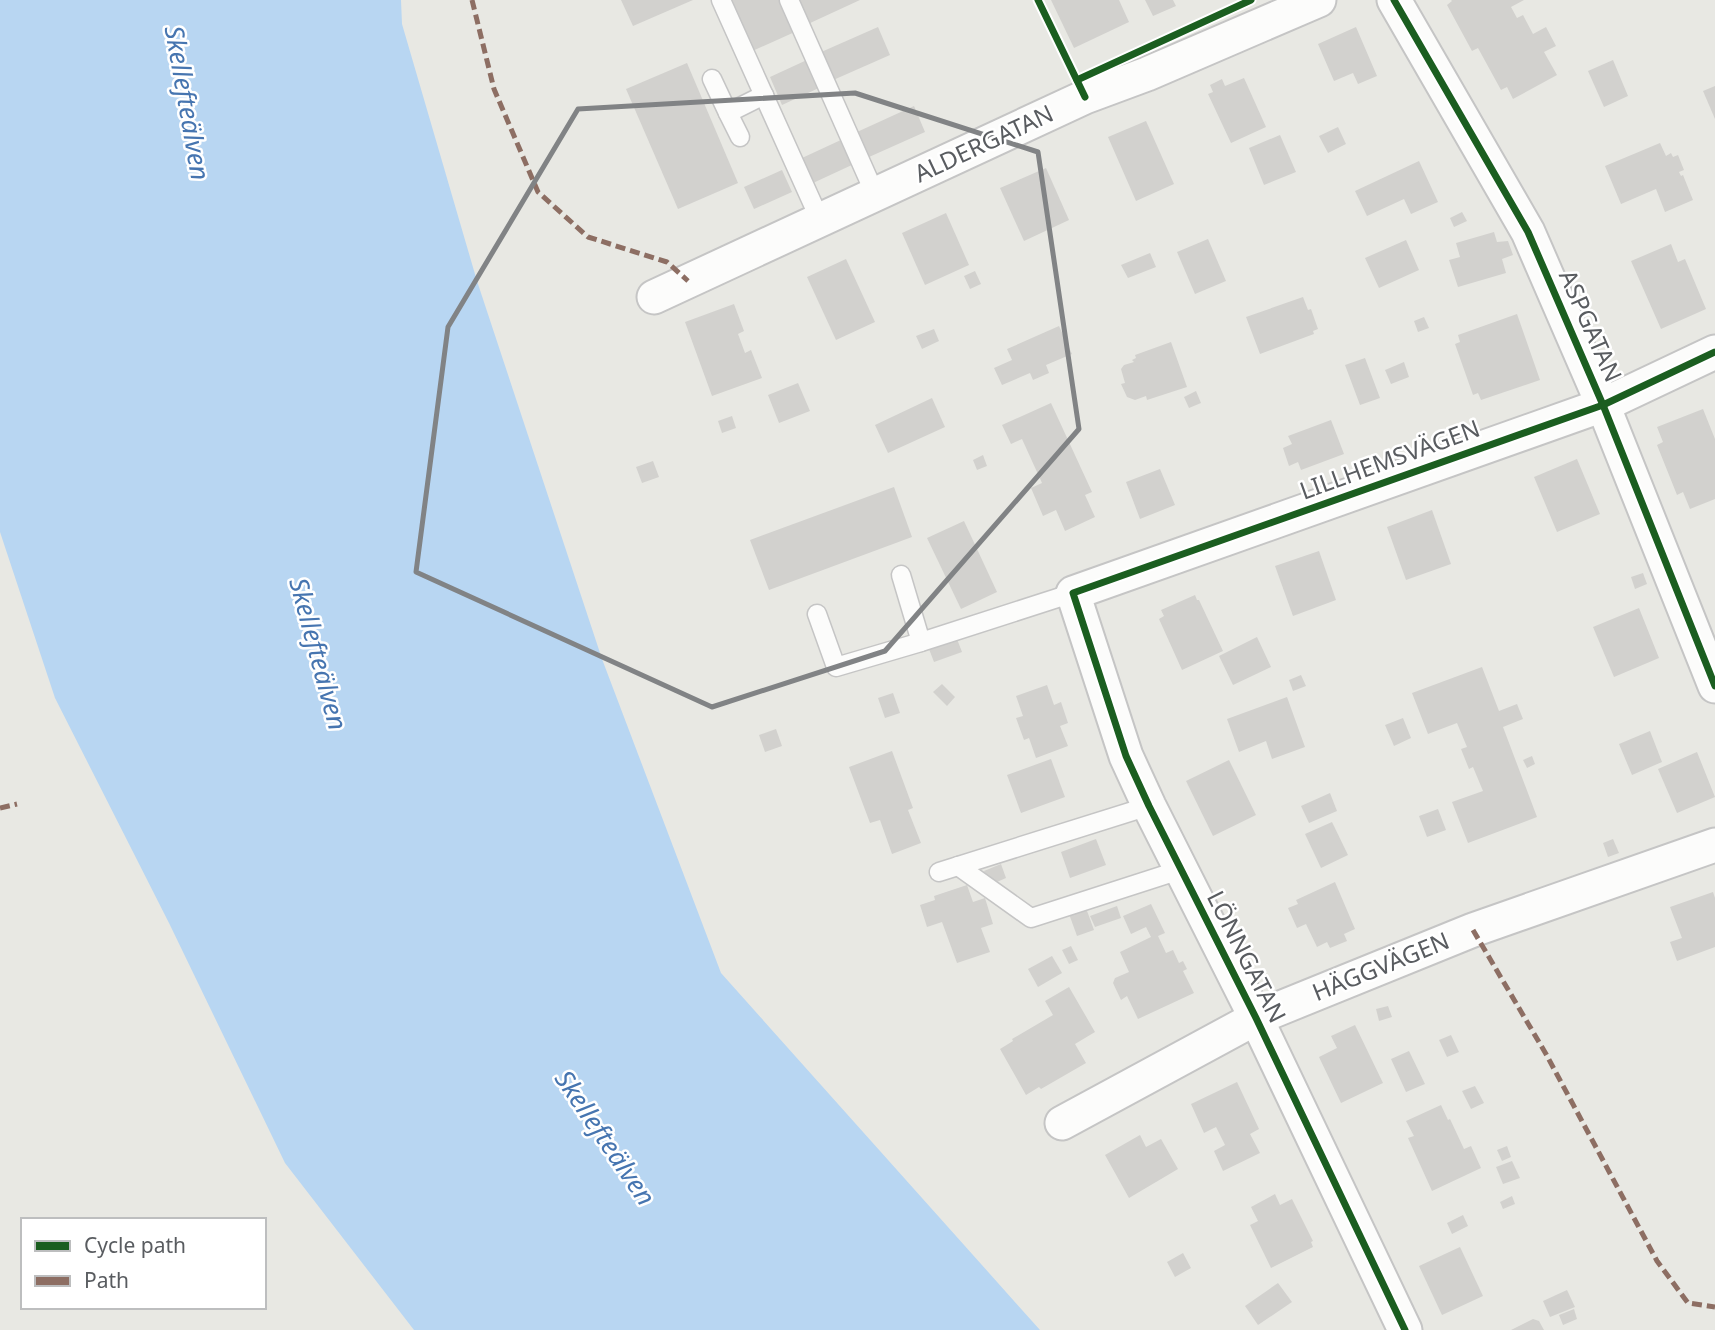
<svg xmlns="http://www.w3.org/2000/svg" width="1715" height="1330" viewBox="0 0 1715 1330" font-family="'Noto Sans',sans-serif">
<rect width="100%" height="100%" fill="#e8e8e3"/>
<polygon fill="#b8d6f2" points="0,0 401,0 402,24 477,281 602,659 721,973 1040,1330 414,1330 285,1163 169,923 55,698 0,532"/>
<g fill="#d2d1ce">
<polygon points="621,0 693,0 633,26"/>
<polygon points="726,0 783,0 797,31 750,52"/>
<polygon points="797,0 860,0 808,24"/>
<polygon points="1051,0 1119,0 1129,22 1074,48"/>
<polygon points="1145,0 1173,0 1176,6 1153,16"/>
<polygon points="1451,0 1524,0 1511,7 1517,18 1523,15 1533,34 1546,27 1556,46 1544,52 1557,75 1513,99 1507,87 1501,90 1478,48 1472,51 1447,5 1452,1"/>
<polygon points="878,27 890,55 831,81 819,53"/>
<polygon points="1356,27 1377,76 1358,84 1353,73 1334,81 1318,44"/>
<polygon points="809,59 821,87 782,105 770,77"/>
<polygon points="1613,60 1628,96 1604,107 1588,71"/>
<polygon points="687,63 738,183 678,209 626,89"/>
<polygon points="1244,78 1266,127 1231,143 1208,94 1213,92 1210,85 1222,79 1225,86"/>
<polygon points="1715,86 1715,119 1703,91"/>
<polygon points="914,106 925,132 869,157 857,132"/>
<polygon points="1146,121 1174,184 1136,201 1108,137"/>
<polygon points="1338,127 1346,144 1328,153 1319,136"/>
<polygon points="1280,135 1296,172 1264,185 1249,148"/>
<polygon points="843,139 854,164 813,183 802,158"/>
<polygon points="1660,143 1666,156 1671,153 1673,157 1678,155 1684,170 1679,172 1681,176 1683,175 1693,200 1665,212 1656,189 1621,204 1605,166"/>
<polygon points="1419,161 1438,202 1411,214 1404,199 1367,216 1355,191"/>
<polygon points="1046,168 1069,220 1024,241 1000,188"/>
<polygon points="782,170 792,192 754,209 744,187"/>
<polygon points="1462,212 1467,221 1454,227 1450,218"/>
<polygon points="946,213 969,265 925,285 902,233"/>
<polygon points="1494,232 1497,242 1508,241 1513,255 1502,259 1506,273 1458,287 1449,260 1460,257 1456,243"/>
<polygon points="1208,239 1226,281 1195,294 1177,252"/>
<polygon points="1406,240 1419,270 1379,288 1365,258"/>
<polygon points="1671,244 1678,262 1685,259 1706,309 1661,329 1631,261"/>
<polygon points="1150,253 1156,267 1128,278 1121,265"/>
<polygon points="846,259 875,322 836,340 807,277"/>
<polygon points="975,271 981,284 970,289 964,276"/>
<polygon points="1303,297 1308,310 1311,309 1318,329 1313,331 1314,334 1260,354 1246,317"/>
<polygon points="734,304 744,331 738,334 745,353 751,350 762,378 712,396 685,322"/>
<polygon points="1517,314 1540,380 1481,400 1478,393 1473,395 1455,344 1460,342 1458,335"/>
<polygon points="1424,317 1429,328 1418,332 1414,321"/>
<polygon points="1059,326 1072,354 1046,365 1049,373 1033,380 1030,373 1002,385 994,368 1012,360 1007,349"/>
<polygon points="934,329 939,341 922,349 916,336"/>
<polygon points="1171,342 1187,387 1147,400 1146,396 1135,400 1127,397 1121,384 1125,383 1121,369 1124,365 1134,362 1132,360 1136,358 1135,355"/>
<polygon points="1365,358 1380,398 1360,405 1345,365"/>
<polygon points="1404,362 1409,377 1391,384 1385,370"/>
<polygon points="798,383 810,411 779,423 768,395"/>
<polygon points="1196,391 1201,403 1189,408 1184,397"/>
<polygon points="932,398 945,427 888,453 875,425"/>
<polygon points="1051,403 1092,492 1085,495 1095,517 1065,531 1056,510 1043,516 1031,488 1042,483 1022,439 1011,444 1002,425"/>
<polygon points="1703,409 1715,439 1715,499 1690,509 1683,492 1677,495 1657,445 1663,442 1657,427"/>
<polygon points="732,416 736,428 722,433 718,421"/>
<polygon points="1331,420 1344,454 1301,470 1298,462 1289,466 1283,448 1292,444 1288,436"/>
<polygon points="983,455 987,466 977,470 973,460"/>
<polygon points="1577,459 1600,514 1557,532 1534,477"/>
<polygon points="653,461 659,477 642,483 636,467"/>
<polygon points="1160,469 1175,505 1140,519 1126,482"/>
<polygon points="894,487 912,537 769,590 750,540"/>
<polygon points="1432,510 1451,564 1406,580 1387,527"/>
<polygon points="964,521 997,592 961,609 927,538"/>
<polygon points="1319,551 1336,600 1293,616 1275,566"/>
<polygon points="1643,573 1647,584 1635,589 1631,577"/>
<polygon points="1195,595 1197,600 1199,600 1223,651 1182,670 1159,619 1164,616 1161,610"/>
<polygon points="1639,608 1659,658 1614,677 1593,627"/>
<polygon points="1257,637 1271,667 1233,685 1219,656"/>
<polygon points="957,639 962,652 934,662 929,649"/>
<polygon points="1482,667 1499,711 1517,704 1523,719 1503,727 1537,817 1468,843 1452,802 1483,791 1473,767 1469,769 1461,749 1467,747 1457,723 1428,734 1412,693"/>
<polygon points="1301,675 1306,686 1293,691 1289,680"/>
<polygon points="942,684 955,697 947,706 933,692"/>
<polygon points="1047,685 1054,705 1061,702 1068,723 1060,726 1068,746 1036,758 1029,738 1024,740 1016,718 1023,716 1016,696"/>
<polygon points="893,693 900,713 885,718 878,698"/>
<polygon points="1287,697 1305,747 1272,759 1266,741 1239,752 1227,719"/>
<polygon points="1403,718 1411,738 1394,746 1385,725"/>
<polygon points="776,729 782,746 765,752 759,735"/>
<polygon points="1650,731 1662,762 1632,775 1619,744"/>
<polygon points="892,751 913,808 908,810 921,843 892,854 880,820 870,823 849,767"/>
<polygon points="1697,752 1715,797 1677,813 1658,769"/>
<polygon points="1532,756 1535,764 1527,768 1523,760"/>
<polygon points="1051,759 1065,797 1021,813 1007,775"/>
<polygon points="1229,760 1256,815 1213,836 1186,781"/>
<polygon points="1330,793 1337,811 1309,823 1301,806"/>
<polygon points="1438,809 1446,830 1427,837 1419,816"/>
<polygon points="1332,822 1348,855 1321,868 1305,834"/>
<polygon points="1096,839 1106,865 1070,878 1061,852"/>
<polygon points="1613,839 1619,853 1608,857 1603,843"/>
<polygon points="1001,864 1006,878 990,885 984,871"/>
<polygon points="1335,882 1355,929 1344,934 1347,941 1330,948 1327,942 1317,947 1306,924 1297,928 1288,908 1298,904 1296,900"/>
<polygon points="967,885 973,902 985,898 993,924 981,928 990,952 957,963 942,922 927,927 920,905 935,900 934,896"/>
<polygon points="1713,892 1715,898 1715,947 1677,961 1670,942 1682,938 1670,907"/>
<polygon points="1151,904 1165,933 1158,936 1166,953 1173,950 1179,963 1183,961 1187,969 1183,971 1194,993 1138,1019 1127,996 1121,1000 1113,983 1115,978 1129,972 1120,952 1151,937 1146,927 1131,934 1123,916"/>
<polygon points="1117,906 1121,918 1095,927 1090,916"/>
<polygon points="1086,908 1094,930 1077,936 1069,914"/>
<polygon points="1071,946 1078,960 1069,964 1062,950"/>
<polygon points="1052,956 1062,973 1038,987 1028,969"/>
<polygon points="1069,987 1095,1032 1075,1044 1086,1063 1041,1089 1039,1087 1026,1095 1000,1049 1013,1041 1012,1039 1053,1015 1045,1001"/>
<polygon points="1388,1006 1392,1017 1379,1021 1376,1009"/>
<polygon points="1355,1025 1383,1083 1341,1103 1319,1057 1337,1048 1331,1036"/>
<polygon points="1451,1035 1459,1052 1447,1057 1439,1040"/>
<polygon points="1409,1051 1425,1084 1406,1092 1391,1059"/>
<polygon points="1237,1082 1259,1129 1250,1134 1260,1153 1223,1171 1214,1151 1225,1145 1216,1127 1204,1133 1191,1104"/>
<polygon points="1475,1086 1484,1103 1471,1109 1462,1091"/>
<polygon points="1441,1105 1448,1120 1450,1119 1464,1149 1471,1146 1481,1168 1432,1191 1408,1138 1414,1136 1406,1121"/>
<polygon points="1140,1135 1146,1147 1161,1139 1178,1169 1129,1198 1105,1155"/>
<polygon points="1507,1146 1511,1157 1502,1161 1497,1150"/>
<polygon points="1512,1161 1520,1178 1503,1184 1496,1167"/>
<polygon points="1275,1194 1280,1205 1292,1199 1313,1241 1311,1242 1313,1247 1271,1268 1250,1225 1258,1221 1251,1207"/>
<polygon points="1512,1196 1515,1204 1503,1209 1500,1202"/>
<polygon points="1463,1215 1468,1226 1452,1234 1447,1223"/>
<polygon points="1460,1247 1483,1296 1442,1315 1419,1266"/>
<polygon points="1183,1253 1191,1268 1175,1277 1167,1262"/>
<polygon points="1278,1283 1292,1302 1258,1325 1245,1306"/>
<polygon points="1567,1290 1575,1307 1550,1317 1543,1301"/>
<polygon points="1574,1309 1577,1319 1563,1325 1559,1315"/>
<polygon points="1533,1319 1539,1321 1544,1330 1511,1330"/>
</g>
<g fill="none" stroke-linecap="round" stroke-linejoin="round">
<g stroke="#c5c5c5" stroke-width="21">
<g id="lane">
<polyline points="721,0 820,220"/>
<polyline points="789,0 875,194"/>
<polyline points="712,79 728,113 764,95"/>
<polyline points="728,113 740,137"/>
<polyline points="901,575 921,642"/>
<polyline points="817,614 836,667 921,642 1073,593"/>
<polyline points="958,866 1031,918 1180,870"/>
<polyline points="939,872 1149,806"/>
</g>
</g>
<g stroke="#c5c5c5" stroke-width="37">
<g id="street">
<polyline points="1394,0 1528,232 1603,405 1715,686"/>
<polyline points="654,297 1085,97 1147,74 1319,0"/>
<polyline points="1062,1123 1256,1018 1473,930 1715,845"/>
<polyline points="1405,1330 1256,1018 1149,806 1126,756 1073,593 1603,405 1715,352"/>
</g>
</g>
<use href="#lane" stroke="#fcfcfb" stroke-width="18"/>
<use href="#street" stroke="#fcfcfb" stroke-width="33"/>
<g stroke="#8d6e63" stroke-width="5" stroke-dasharray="10 5" stroke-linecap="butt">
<polyline points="472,0 494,89 538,192 588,237 667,262 688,281"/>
<polyline points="0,808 17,804"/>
<polyline points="1473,930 1546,1054 1657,1261 1688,1303 1715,1307"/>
</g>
<g stroke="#fff" stroke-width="11">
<g id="cycleway">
<polyline points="1038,0 1085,97"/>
<polyline points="1394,0 1528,232 1603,405 1715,686"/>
<polyline points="1077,80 1251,0"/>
<polyline points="1405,1330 1256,1018 1149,806 1126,756 1073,593 1603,405 1715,352"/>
</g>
</g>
<use href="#cycleway" stroke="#1b5e20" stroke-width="7"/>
</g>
<path fill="none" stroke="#818385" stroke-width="5" stroke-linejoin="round" d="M855 93 1038 152 1079 429 885 651 712 707 416 572 448 327 578 109Z"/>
<g text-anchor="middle" stroke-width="5" stroke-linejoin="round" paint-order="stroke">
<g font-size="24" fill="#595c60" stroke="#fff">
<text transform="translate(984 144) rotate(-25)" y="8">ALDERGATAN</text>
<text transform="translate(1590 326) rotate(66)" y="8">ASPGATAN</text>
<text transform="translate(1390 460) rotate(-20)" y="8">LILLHEMSVÄGEN</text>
<text transform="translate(1246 957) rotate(63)" y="8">LÖNNGATAN</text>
<text transform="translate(1381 967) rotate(-22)" y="8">HÄGGVÄGEN</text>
</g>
<g font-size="26" font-style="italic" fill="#4675b0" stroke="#fff">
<text transform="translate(187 103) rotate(80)" y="9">Skellefteälven</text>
<text transform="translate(318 654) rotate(75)" y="9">Skellefteälven</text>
<text transform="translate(605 1138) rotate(56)" y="9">Skellefteälven</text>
</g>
</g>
<rect x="21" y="1218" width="245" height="91" fill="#ffffff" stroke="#bdbebf" stroke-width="2"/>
<rect x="35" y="1241" width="35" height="10" fill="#1b5e20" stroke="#bdbebf" stroke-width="2"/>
<text x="84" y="1253" font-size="21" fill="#595c60">Cycle path</text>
<rect x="35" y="1276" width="35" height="10" fill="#8d6e63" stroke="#bdbebf" stroke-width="2"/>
<text x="84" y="1288" font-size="21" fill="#595c60">Path</text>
</svg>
